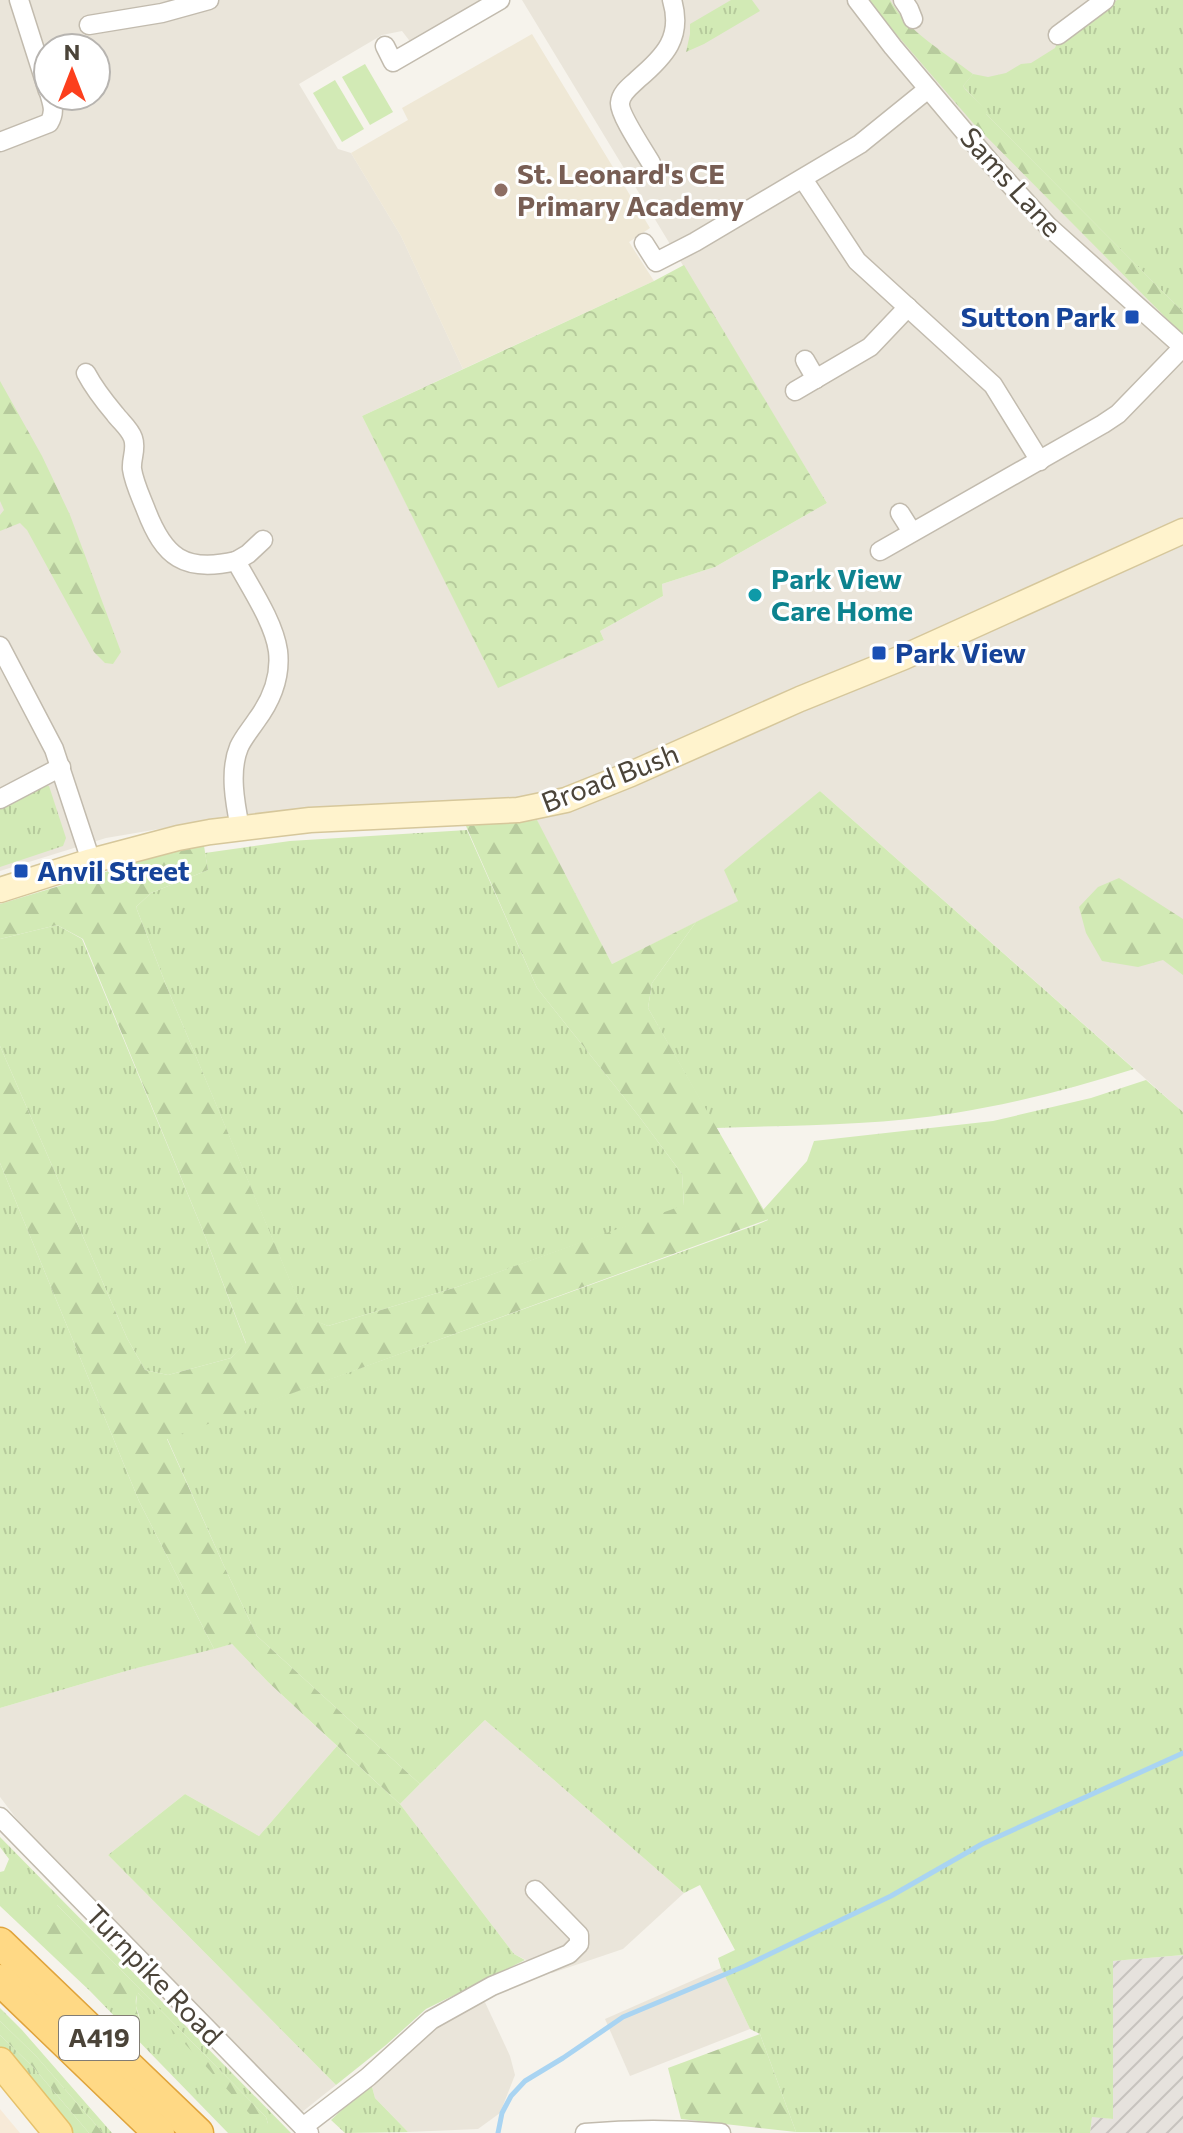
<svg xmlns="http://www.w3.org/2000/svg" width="1183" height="2133" viewBox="0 0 1183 2133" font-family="Commissioner,sans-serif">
<defs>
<pattern id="industrial-furrows" width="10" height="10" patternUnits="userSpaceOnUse" patternTransform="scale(2)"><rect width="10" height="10" fill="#e6e2dd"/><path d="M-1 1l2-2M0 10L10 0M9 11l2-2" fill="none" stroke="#c7c3be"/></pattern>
<pattern id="grass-tufts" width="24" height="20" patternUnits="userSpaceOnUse" patternTransform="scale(2)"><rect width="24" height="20" fill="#d2eab5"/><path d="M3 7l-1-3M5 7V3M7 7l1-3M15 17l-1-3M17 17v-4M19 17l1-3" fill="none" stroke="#b6ca9c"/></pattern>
<pattern id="forest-firs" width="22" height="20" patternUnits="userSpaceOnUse" patternTransform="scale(2)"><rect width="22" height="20" fill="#d2eab5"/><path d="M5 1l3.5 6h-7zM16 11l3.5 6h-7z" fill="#b6ca9c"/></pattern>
<pattern id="park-crowns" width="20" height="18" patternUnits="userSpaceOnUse" patternTransform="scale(2)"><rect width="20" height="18" fill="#d2eab5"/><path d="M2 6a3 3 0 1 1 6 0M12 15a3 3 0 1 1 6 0" fill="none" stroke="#b6ca9c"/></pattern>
</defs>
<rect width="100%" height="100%" fill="#f6f3ec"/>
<g fill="#eae5da" fill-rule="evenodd">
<path d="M0 0H492L412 44 402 31 382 35 299 84 338 149 351 153 401 236 463 369 362 416 499 687 604 640 600 631 663 596 662 584 715 567 827 503 522 0H1156L985 113 1183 312V1112L820 791 739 901 612 964 537 821 519 801 218 819 106 838 0 871ZM48 48H96V96H48Z"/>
<polygon points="232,1644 268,1682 337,1746 259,1836 185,1794 108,1855 336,2085 302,2112 35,1843 0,1797 0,1708 133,1669"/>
<polygon points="485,1720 684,1893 623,1949 552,1973 514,1954 400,1804"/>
<polygon points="721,1968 750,2029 630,2076 605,2019"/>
<polygon points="484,2000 510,2056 515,2075 500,2113 478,2129 408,2132 375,2098 371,2083 428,2029"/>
</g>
<polygon fill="#f7ead8" points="0,2109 20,2133 21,2133 0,2133"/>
<polygon fill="url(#industrial-furrows)" points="1183,1955 1183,2133 1090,2133 1092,2116 1113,2119 1112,1961"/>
<polygon fill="#efe8d6" points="532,34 650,228 629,242 654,281 463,369 401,236 351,153 408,120 402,108"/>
<g fill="url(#grass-tufts)" fill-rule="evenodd">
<polygon points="731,0 752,0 760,11 704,44 686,52 690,34 690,24"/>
<polygon points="1117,0 1183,0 1183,312 985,113 987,112 963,86 973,74 988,77 1006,73 1021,64 1031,63 1055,48 1059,38"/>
<polygon points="43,786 49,786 66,838 63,846 0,867 0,807"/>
<path d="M820 791 1134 1069C1075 1088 1015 1103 955 1113 876 1126 796 1125 716 1128L648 1008 652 983 696 922 738 901 724 870Z"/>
<polygon points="467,830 537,988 638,1115 682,1174 684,1206 457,1287 328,1326 305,1317 166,985 136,907 151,893 208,870 205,853 290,841"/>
<polygon points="57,925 82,939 203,1231 246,1344 231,1358 168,1375 145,1370 127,1338 0,1046 0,939"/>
<polygon points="1146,1080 1183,1112 1183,1955 1113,1961 1113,2119 1092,2117 1090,2133 796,2132 760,2034 750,2029 721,1968 718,1958 735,1950 700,1885 684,1893 485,1720 420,1784 257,1636 224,1566 167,1438 756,1225 768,1220 763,1210 807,1161 814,1141 993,1121 1091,1098"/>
<polygon points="0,1163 139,1501 214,1649 133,1669 0,1708"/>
<polygon points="337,1746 400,1804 514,1954 525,1960 426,2009 386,2045 336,2085 108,1855 185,1794 259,1836"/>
<path d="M0 1837 291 2133H228L90 1991 0 1906V1872L4 1871 9 1859 0 1847ZM50 1905H57L266 2117 268 2124 137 1992 136 2006 140 2019Z"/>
<polygon points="0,2008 22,2030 112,2133 103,2133 36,2056 0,2021"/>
<polygon points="0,2035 34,2068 89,2133 72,2133 0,2047"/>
<polygon points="371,2083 375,2098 408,2132 345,2133 331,2120"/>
</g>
<g fill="url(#forest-firs)">
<path d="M869 0H890C908 32 944 52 973 74L963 86 965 89 987 111 986 114 1183 312V335L973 123 884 20Z"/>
<polygon points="0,381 42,456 70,515 121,652 113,664 105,663 94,652 27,530 20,523 0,531 0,515 4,510 0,501"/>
<polygon points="537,820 612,964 696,922 652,983 648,1008 769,1219 167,1439 224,1566 257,1636 420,1784 400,1804 268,1682 232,1644 214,1649 139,1501 0,1163 0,1046 127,1338 145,1370 168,1375 231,1358 246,1343 203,1231 83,939 57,925 0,939 0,904 178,850 204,846 208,870 151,893 136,907 166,985 305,1316 328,1326 457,1287 684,1205 682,1174 638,1115 537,988 466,826"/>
<polygon points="1119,878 1183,919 1183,975 1163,960 1138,967 1102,961 1086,933 1079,907 1098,887"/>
<path d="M50 1905H57L266 2117 268 2124 263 2128 260 2125 138 1993C132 2003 140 2017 141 2028L131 2023 41 1938 36 1926Z"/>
<polygon points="0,2021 36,2056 103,2133 89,2133 34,2068 0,2035"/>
<polygon points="760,2034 796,2132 681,2119 668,2068"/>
</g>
<polygon fill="url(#park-crowns)" points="684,265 827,503 715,567 662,584 663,596 600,631 604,640 498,688 362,416 654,281"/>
<g fill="#d2eab5">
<polygon points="365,64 393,112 370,125 342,77"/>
<polygon points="335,80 364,129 342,142 313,93"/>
</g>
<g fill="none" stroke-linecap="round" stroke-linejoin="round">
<polyline stroke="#a9d4f2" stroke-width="5" points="498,2133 502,2113 511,2096 525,2081 563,2058 623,2017 745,1966 891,1896 982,1844 1183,1753"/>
<g stroke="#c2bbae" stroke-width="21">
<g id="minor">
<polyline points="19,0 48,91"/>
<polyline points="857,0 893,47 995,168 1048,226 1183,347"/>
<polyline points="903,0 909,9 913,19"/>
<polyline points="89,25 162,13 209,0"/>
<polyline points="1058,35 1105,0"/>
<polyline points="385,46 393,62 500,0"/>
<path d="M0 142 49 123C55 113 53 106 50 96"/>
<path d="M651 163C644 151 619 114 620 103 621 92 631 86 638 79 665 56 683 37 672 0"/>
<polyline points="803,179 857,261 993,385 1040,461"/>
<polyline points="644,243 656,262 695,242 860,144 928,89"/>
<polyline points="805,360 816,379"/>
<path d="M86 373C94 388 104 401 115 414 121 422 130 429 133 438 137 449 131 458 132 469 134 483 141 497 146 510 164 557 184 573 236 561 250 587 274 622 278 651 281 677 271 701 256 721 250 730 243 738 239 747 229 771 235 803 240 828"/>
<polyline points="795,391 870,347 908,307"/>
<polyline points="900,513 912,532"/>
<polyline points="880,551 1103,424 1118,414 1183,347"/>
<polyline points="236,561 248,554 263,540"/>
<polyline points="0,646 54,749 91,861"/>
<polyline points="0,799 61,767"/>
<polyline points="0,1817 309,2133"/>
<polyline points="303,2127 368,2077 431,2020 492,1986 569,1954 579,1944 579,1935 535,1890"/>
<path d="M585 2133C630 2129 676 2129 721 2133"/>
</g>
</g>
<g stroke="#d6c79b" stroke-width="27">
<polyline id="secondary" points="0,890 91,861 178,838 210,832 310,820 518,810 566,800 631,774 800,699 904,657 1183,531"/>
</g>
<g stroke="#e6c16a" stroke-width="31">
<polyline id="primary" points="0,2062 58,2133"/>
</g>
<g stroke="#e0a43c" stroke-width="33">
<g id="trunk">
<polyline points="0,1943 198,2133"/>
<polyline points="0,1980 159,2133"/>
</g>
</g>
<use href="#minor" stroke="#fff" stroke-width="18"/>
<use href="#secondary" stroke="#fff3cd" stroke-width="24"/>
<use href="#primary" stroke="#ffe39c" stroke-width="28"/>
<use href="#trunk" stroke="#ffd985" stroke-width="30"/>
</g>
<circle fill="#8d6e63" stroke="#fff" stroke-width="3" cx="501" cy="190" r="8"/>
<g fill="#1a4fb4" stroke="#fff" stroke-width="3">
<rect x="1124" y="309" width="16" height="16" rx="4"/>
<rect x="871" y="645" width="16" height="16" rx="4"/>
<rect x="13" y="863" width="16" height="16" rx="4"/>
</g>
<circle fill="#0f9aa8" stroke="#fff" stroke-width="3" cx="755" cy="595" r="8"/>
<g text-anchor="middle" stroke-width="6" stroke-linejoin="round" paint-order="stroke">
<rect fill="#fff" stroke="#817c74" stroke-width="2" x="59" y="2016" width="80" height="44" rx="6"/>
<g font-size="26" font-weight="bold" fill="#4b4439">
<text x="99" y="2047">A419</text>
</g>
<g font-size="28" font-weight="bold" fill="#785e54" stroke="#fff" text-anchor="start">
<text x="517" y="184">St. Leonard's CE<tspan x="517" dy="32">Primary Academy</tspan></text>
</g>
<g font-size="28" fill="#4b4439" stroke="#fff">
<text transform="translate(1011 182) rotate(48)" y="10">Sams Lane</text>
<text transform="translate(610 778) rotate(-21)" y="10">Broad Bush</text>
<text transform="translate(154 1975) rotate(46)" y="10">Turnpike Road</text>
</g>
<g font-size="28" font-weight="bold" fill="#164399" stroke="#fff" text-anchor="start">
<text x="1116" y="327" text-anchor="end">Sutton Park</text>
<text x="895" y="663">Park View</text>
<text x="37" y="881">Anvil Street</text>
</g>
<g font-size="28" font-weight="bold" fill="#0d838f" stroke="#fff" text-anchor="start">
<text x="771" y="589">Park View<tspan x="771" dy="32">Care Home</tspan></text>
</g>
</g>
<g transform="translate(72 72)"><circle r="38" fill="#ffffff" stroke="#b7b4b0" stroke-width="2"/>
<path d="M0-6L14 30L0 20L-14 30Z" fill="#fc3f1d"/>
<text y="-12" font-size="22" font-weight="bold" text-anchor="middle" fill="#4b4439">N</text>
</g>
</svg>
